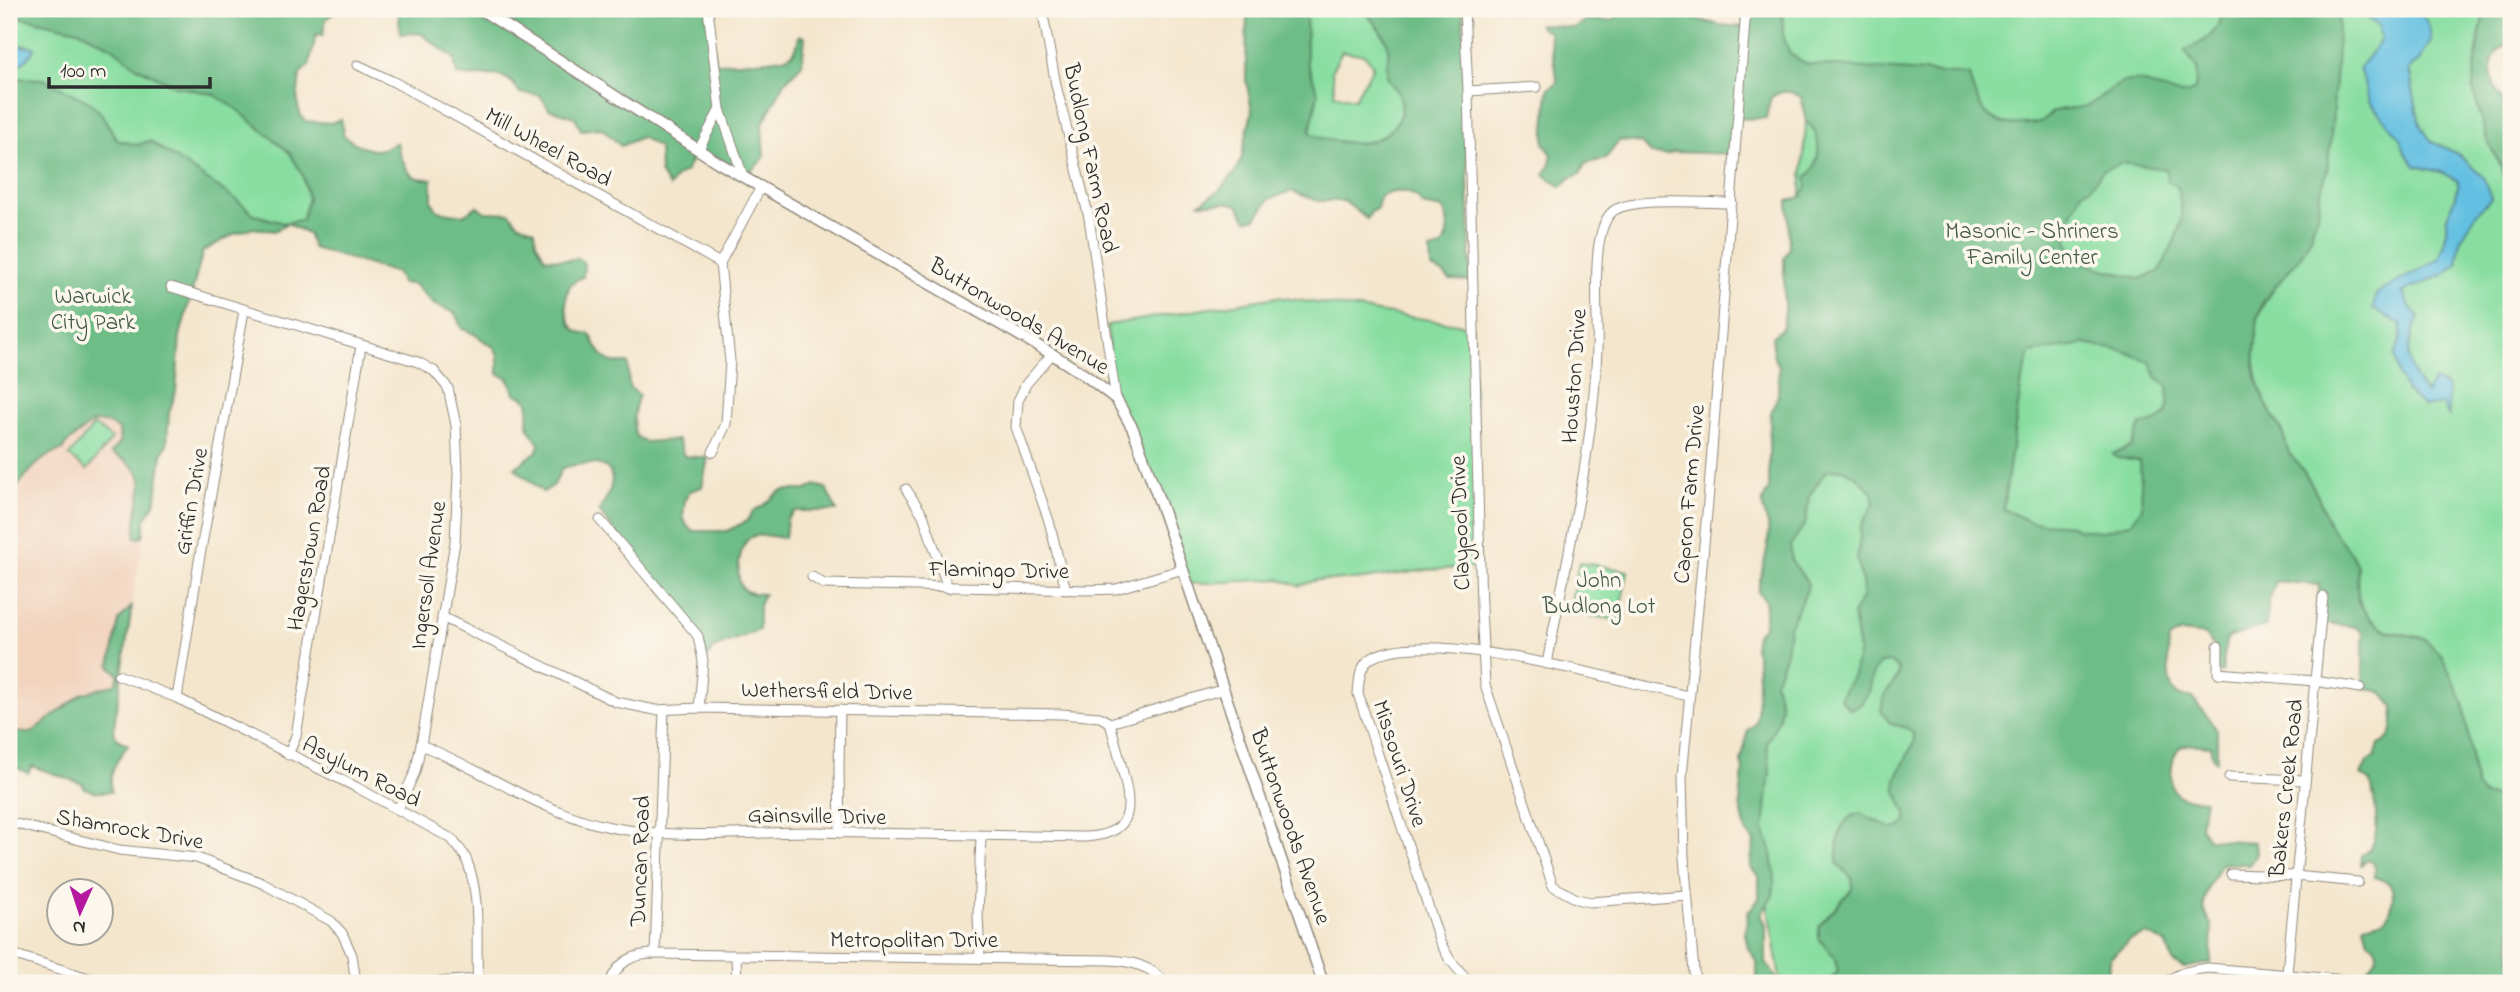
<svg xmlns="http://www.w3.org/2000/svg" width="2520" height="992" viewBox="0 0 2520 992" font-family="'Indie Flower',sans-serif">
<rect width="100%" height="100%" fill="#fbf7ec"/>
<filter id="ink" filterUnits="userSpaceOnUse"><feTurbulence type="fractalNoise" baseFrequency=".0143" numOctaves="2"/><feDisplacementMap in="SourceGraphic" scale="14" xChannelSelector="R" yChannelSelector="G"/><feConvolveMatrix kernelMatrix="1 2 1 2 8 2 1 2 1" color-interpolation-filters="sRGB"/></filter>
<filter id="wash" filterUnits="userSpaceOnUse"><feTurbulence type="fractalNoise" baseFrequency=".00686" numOctaves="4" result="noise"/><feDisplacementMap in="SourceGraphic" scale="28" xChannelSelector="R" yChannelSelector="G"/><feGaussianBlur stdDeviation="1.57" result="paint"/><feColorMatrix in="noise" values="0 0 0 0 0 0 0 0 0 0 0 0 0 0 0 0 0 1.4 0 .05"/><feComposite in="paint" operator="in"/></filter>
<g filter="url(#wash)">
<rect width="100%" height="100%" fill="#f4e6cd"/>
<polygon fill="#f2d4be" points="93,421 107,423 119,429 120,443 116,457 122,457 130,464 142,480 143,492 138,507 137,538 143,537 132,606 119,620 119,675 115,684 54,716 31,733 9,732 9,501 33,469 54,451 64,450 65,445"/>
<g fill="#88dea1" stroke="#5a8466" stroke-width="2" fill-rule="evenodd">
<path d="M1306 9H1367L1368 15C1374 23 1386 35 1388 46 1390 56 1385 68 1388 78 1390 85 1398 89 1400 96 1409 125 1377 146 1351 143 1336 141 1322 141 1310 132L1318 93 1307 63ZM1342 51 1365 55 1373 66C1368 78 1360 87 1355 99L1335 95 1332 70Z"/>
<path d="M1782 9H2361L2363 15 2379 26 2381 40 2359 68 2370 103 2399 136 2405 152 2415 166 2441 172 2458 181 2455 197 2447 217 2445 243 2439 259 2377 294 2385 316 2401 324V338L2395 356 2424 407 2447 386 2427 395C2402 364 2404 353 2419 317L2408 304 2403 292 2457 265 2460 241 2476 214 2491 198 2458 154 2432 142 2420 125 2409 69 2420 60 2419 13 2409 9H2485L2478 43 2473 89 2487 140 2501 166 2511 198V798L2484 796 2475 787 2463 702 2424 638C2404 636 2384 633 2370 618 2348 593 2365 579 2351 554 2346 545 2337 538 2331 529 2323 517 2322 502 2315 490 2308 477 2298 467 2290 455 2285 448 2285 438 2281 430 2277 420 2270 412 2265 402 2251 368 2248 320 2273 290L2261 299 2065 983H1781L1749 801 1785 418 1810 65 1790 55 1783 36Z"/>
<polygon points="9,12 11,15 78,30 112,47 137,67 175,86 213,94 234,107 290,153 303,176 308,199 303,220 283,223 255,215 237,200 148,141 137,145 117,140 101,113 44,79 9,78 9,70 17,67 26,45 17,46 9,41"/>
<polygon points="1277,297 1472,326 1478,567 1427,570 1356,580 1317,580 1299,586 1279,579 1189,584 1133,430 1105,387 1109,353 1107,325"/>
<polygon points="94,425 112,439 87,470 69,456"/>
<polygon points="1579,562 1628,571 1618,620 1569,613"/>
</g>
<g fill="#6ebd87" stroke="#4c7459" stroke-width="2" fill-rule="evenodd">
<path d="M9 9H339L325 20 323 35 316 34 309 66 300 73C299 90 293 108 305 121L331 123 341 119 344 136C365 150 375 156 397 142 398 151 406 174 415 177 420 179 427 179 432 179V202L438 211 463 215 477 206 485 212 510 213 518 223 535 230 536 242 545 258 568 260 578 258 584 263 583 277C578 279 572 281 569 287 564 299 565 326 579 332 583 333 587 333 590 334 601 355 603 365 628 363L629 387 639 395C634 408 632 421 635 435L644 442 678 440 684 456 708 458 702 487 690 491 685 499 683 517 687 526 694 531H727L747 521 753 511 763 506 779 492 785 490H807L815 485 826 488 837 511H795L787 519 785 538C775 537 761 533 751 537 739 543 734 580 743 589 748 594 757 594 764 594L759 605V630L715 647 704 660 697 635 599 511C603 504 608 497 610 490 621 456 581 463 562 468L554 485 543 492 515 468 537 451 539 444C536 439 531 433 529 428 524 413 539 401 515 394L508 378 498 374V355L494 347C482 341 476 332 462 329L455 313 433 304 414 284 401 283 397 273 313 248 308 234 287 223 275 231 253 228 234 234 203 251 180 336 176 391 169 413 167 444 162 454 155 504 145 519 143 537 137 538 135 536C136 526 136 516 138 507 142 485 147 477 126 461 121 457 116 457 111 453L120 443 119 430 107 423 93 422 65 445 64 450C42 452 19 482 9 501V78L44 79 91 103 101 113 117 140 137 145 150 141 237 200 255 215 283 223 302 220 308 199 303 176 290 153 234 107 213 94 175 86 137 67 112 47 78 30 11 15Z"/>
<path d="M393 9H707L716 63C731 62 780 62 790 55 797 51 798 42 799 35L805 37 802 64 785 82 762 125 764 158 745 177 697 149 686 171 676 177 669 187 660 173 659 148 641 137 621 146 602 128 581 130 575 117 549 109 540 95 520 93C502 62 482 82 457 75L454 58 420 33 400 34 399 15Z"/>
<path d="M1247 9H1306L1307 62 1318 93 1310 132C1322 141 1336 141 1351 143 1377 146 1409 125 1400 96 1398 89 1390 85 1388 78 1385 68 1390 56 1388 46 1386 35 1374 23 1368 14L1367 9H1463L1471 281 1450 280 1443 273 1431 268 1430 250 1442 247C1449 235 1450 222 1443 209L1422 205C1416 189 1394 189 1380 197L1377 209 1371 212 1367 219 1344 201H1318L1291 191 1269 199 1256 218 1247 220 1238 205 1231 203H1200L1220 190 1235 172 1241 160 1252 111 1246 80Z"/>
<path d="M1623 9H1689L1693 18 1719 25 1743 27 1745 9H1782L1783 35 1790 54 1807 64 1969 75C1976 104 1987 127 2021 124 2028 124 2036 124 2042 121 2047 118 2050 113 2055 111 2067 107 2081 110 2092 103 2105 96 2112 84 2129 81 2151 78 2174 103 2195 90L2197 69 2184 50C2205 43 2220 32 2224 9H2335L2339 19 2332 126 2327 173 2320 191 2318 216 2312 227 2310 239 2302 254 2263 302 2258 317 2254 364 2256 377 2266 404 2282 431 2289 453 2303 470 2317 494 2330 527 2350 552 2357 566 2358 603 2372 621 2388 631 2424 638 2442 656 2463 702 2476 787 2484 796 2511 798V983H2363L2359 978C2370 967 2388 953 2368 941L2364 925C2371 923 2380 922 2386 918 2393 912 2395 892 2390 885 2386 880 2379 879 2374 877L2375 868 2372 862 2367 860 2361 865V855C2385 846 2375 802 2371 782L2361 775 2368 761 2375 757 2379 745C2395 739 2393 722 2394 707L2381 692 2363 687V633L2356 627 2317 622 2319 585 2276 581 2269 601 2266 626 2230 637 2226 641 2222 672H2214V647L2206 635 2181 632 2169 639C2168 651 2166 686 2176 694 2180 697 2187 697 2192 698L2217 729V761L2213 758 2210 746C2201 746 2190 742 2182 746 2172 750 2168 782 2174 791 2179 800 2195 799 2205 800L2200 826 2208 839 2255 842 2256 855 2248 866 2244 863 2222 864C2210 882 2194 906 2212 925L2211 963 2184 968 2173 962 2167 944 2146 934 2130 940 2111 957 2107 975 2094 983H1828L1838 971 1834 957 1819 939V926L1853 888 1852 878 1837 863C1837 842 1837 819 1860 813L1893 829 1901 827 1906 822V813L1896 791V779L1914 742 1913 733 1907 728 1891 724 1881 711 1884 696 1898 676V669L1890 662 1880 663 1874 670 1869 692 1859 706 1849 709 1840 698 1853 675 1859 651 1853 615 1862 597 1863 587 1857 560 1861 526 1874 503 1872 492 1860 479 1843 469 1826 471 1809 496 1806 522 1790 546 1792 561 1808 583 1807 590 1789 627 1786 653 1775 682 1781 706 1779 718 1767 743 1770 770 1764 829 1772 853 1775 874 1773 895 1761 915 1766 924V963L1780 983H1757V962L1748 948 1745 933 1748 912 1759 899V876L1750 868 1754 842 1746 831 1740 805 1743 770 1741 762 1748 730 1755 724 1757 717 1758 678 1757 655 1754 648 1756 634 1763 628 1765 620V600L1758 592C1760 570 1771 549 1768 526 1766 510 1756 509 1769 489V442L1771 413 1778 395 1779 366 1774 358 1772 337 1782 328 1784 322V258L1789 249 1788 201 1801 197 1807 187 1806 177C1822 167 1823 131 1806 122L1801 97C1789 90 1784 90 1771 97L1766 118 1738 119 1734 154 1674 152 1667 155 1651 154 1641 143 1620 140 1605 159 1586 163 1580 174 1570 178 1561 187 1544 174 1549 167 1552 155 1544 143 1548 90 1557 82C1557 64 1550 50 1549 32L1540 27 1539 24 1574 28C1578 27 1580 23 1584 21 1597 14 1610 31 1623 9ZM2121 163 2166 169 2167 181 2176 185C2189 223 2176 236 2160 271L2140 279 2090 265 2074 257 2066 237 2072 214 2082 192 2090 188 2103 170ZM2084 344 2124 351 2150 362 2157 378 2168 386C2169 412 2170 421 2141 425L2131 447 2113 454 2117 458 2140 461 2142 508 2131 523 2103 531 2077 529 2072 525 2031 522 2003 509 2022 380 2030 353Z"/>
<path d="M2485 9H2511V41C2504 45 2498 49 2494 57 2486 74 2497 99 2511 109V198L2501 166 2487 140 2473 89 2478 43Z"/>
<path d="M132 606 113 732 117 739 128 745C116 761 109 771 111 792H96L84 788 83 784 32 766 28 773 18 768H9V732L31 733 82 694 115 684 119 675 110 666 119 620Z"/>
</g>
<g fill="#64c0e2" stroke="#487686" stroke-width="2">
<path d="M2361 9C2380 9 2419 1 2428 24 2430 29 2430 35 2431 40L2420 60 2409 69 2420 125 2432 142 2458 154 2483 177 2491 198 2476 214 2460 241 2457 265 2443 275 2403 292 2408 304 2419 317C2405 350 2403 365 2426 394L2434 380 2447 386 2449 417 2442 404 2424 407 2406 391 2399 375 2395 356 2401 338V324L2373 309 2376 294 2439 259 2445 243 2447 217 2455 197 2458 181 2441 172 2415 166 2405 152 2399 136 2370 103 2359 68 2381 40 2379 26 2363 15Z"/>
<path d="M9 41 17 46 34 47C32 58 18 66 9 70Z"/>
</g>
</g>
<g filter="url(#ink)">
<g fill="none" stroke-linecap="round" stroke-linejoin="round">
<g stroke="#90887c" stroke-width="11">
<g id="minor">
<polyline points="708,9 720,109 743,176"/>
<polyline points="1042,9 1056,85 1089,218 1116,399"/>
<polyline points="1464,9 1468,91 1481,608 1485,685 1553,886 1577,899 1590,902 1687,895"/>
<polyline points="358,65 394,82 720,263"/>
<polyline points="1468,91 1537,87"/>
<polyline points="699,149 720,109"/>
<polyline points="171,287 418,362 434,371 448,388 456,425 458,474 455,542 421,745 415,772 398,809"/>
<polyline points="1052,354 1026,384 1018,401 1016,427 1049,521 1066,590"/>
<polyline points="713,452 726,424 730,361 720,263 761,187"/>
<polyline points="906,489 923,515 948,588"/>
<polyline points="600,520 698,636 703,661 699,708"/>
<polyline points="812,577 824,584 1088,590 1116,589 1183,569"/>
<polyline points="442,617 616,702 655,710 699,708 1061,714 1100,717 1110,723 1224,689"/>
<polyline points="2218,646 2218,673 2314,681 2360,688"/>
<path d="M1547 664C1566 559 1593 456 1597 348 1599 316 1589 236 1611 213 1628 196 1706 203 1732 203"/>
<path d="M118 675 177 698 356 787 452 839C457 847 464 852 467 861 482 900 475 943 478 983"/>
<polyline points="177,698 199,561 244,311"/>
<path d="M421 745C484 770 543 814 610 827 671 840 747 832 811 832 902 833 994 836 1086 837 1128 834 1134 815 1124 777 1120 759 1115 741 1110 723"/>
<polyline points="288,755 296,736 361,346"/>
<polyline points="2229,777 2305,780"/>
<polyline points="9,822 119,850 197,858 262,883 331,921 342,933 352,955 356,983"/>
<polyline points="840,833 839,768 840,710"/>
<polyline points="2231,874 2295,876 2358,882"/>
<polyline points="9,953 104,983"/>
<polyline points="655,954 664,710"/>
<polyline points="736,956 737,983"/>
<polyline points="980,958 978,916 981,836"/>
<polyline points="422,983 478,979"/>
<path d="M610 983C618 961 633 954 655 954L1109 960C1132 961 1150 966 1166 983"/>
<path d="M1470 983 1450 960 1440 942 1358 694C1359 682 1359 668 1369 660 1418 622 1626 683 1689 696"/>
<polyline points="1695,983 1684,858 1682,777 1708,502 1746,9"/>
<path d="M2166 983C2178 972 2192 970 2208 968L2370 982"/>
<polyline points="2286,983 2323,597"/>
</g>
</g>
<g stroke="#90887c" stroke-width="13">
<polyline id="tertiary" points="480,9 719,163 1052,354 1086,376 1116,399 1133,429 1163,511 1323,983"/>
</g>
<use href="#minor" stroke="#fff" stroke-width="9"/>
<use href="#tertiary" stroke="#fff" stroke-width="10"/>
</g>
</g>
<g text-anchor="middle" stroke-width="7" stroke-linejoin="round" paint-order="stroke">
<g font-size="23" fill="#2b2b2b" stroke="#fbf7ec">
<text transform="translate(549 146) rotate(29)" y="8">Mill Wheel Road</text>
<text transform="translate(1092 158) rotate(78)" y="8">Budlong Farm Road</text>
<text transform="translate(1020 315) rotate(31)" y="8">Buttonwoods Avenue</text>
<text transform="translate(1573 376) rotate(-86)" y="8">Houston Drive</text>
<text transform="translate(1688 494) rotate(-85)" y="8">Capron Farm Drive</text>
<text transform="translate(190 501) rotate(-80)" y="8">Griffin Drive</text>
<text transform="translate(1459 523) rotate(-92)" y="8">Claypool Drive</text>
<text transform="translate(308 548) rotate(-80)" y="8">Hagerstown Road</text>
<text transform="translate(999 569) rotate(1)" y="8">Flamingo Drive</text>
<text transform="translate(427 575) rotate(-82)" y="8">Ingersoll Avenue</text>
<text transform="translate(827 690) rotate(1)" y="8">Wethersfield Drive</text>
<text transform="translate(1401 763) rotate(72)" y="8">Missouri Drive</text>
<text transform="translate(362 771) rotate(27)" y="8">Asylum Road</text>
<text transform="translate(2285 788) rotate(-84)" y="8">Bakers Creek Road</text>
<text transform="translate(817 815) rotate(1)" y="8">Gainsville Drive</text>
<text transform="translate(1292 826) rotate(71)" y="8">Buttonwoods Avenue</text>
<text transform="translate(130 828) rotate(10)" y="8">Shamrock Drive</text>
<text transform="translate(639 861) rotate(-88)" y="8">Duncan Road</text>
<text x="914" y="947">Metropolitan Drive</text>
</g>
<g font-size="23" fill="#425848" stroke="#fbf7ec">
<text x="2032" y="238">Masonic - Shriners<tspan x="2032" dy="26">Family Center</tspan></text>
<text x="93" y="303">Warwick<tspan x="93" dy="26">City Park</tspan></text>
<text x="1599" y="587">John<tspan x="1599" dy="26">Budlong Lot</tspan></text>
</g>
</g>
<rect width="2520" height="992" fill="none" stroke="#fbf7ec" stroke-width="35"/>
<g transform="translate(80 912) rotate(183)"><circle r="33" fill="#fbf7ec" stroke="#a8a59f" stroke-width="2"/>
<path d="M0-5L12 26L0 18L-12 26Z" fill="#b5179e"/>
<text y="-10" font-size="19" font-weight="bold" text-anchor="middle" fill="#2b2b2b">N</text>
</g>
<path d="M49 77v10h161v-10" fill="none" stroke="#2b2b2b" stroke-width="3.5"/>
<text x="60" y="77" font-size="21" fill="#2b2b2b" stroke="#fbf7ec" stroke-width="5" paint-order="stroke">100 m</text>
</svg>
